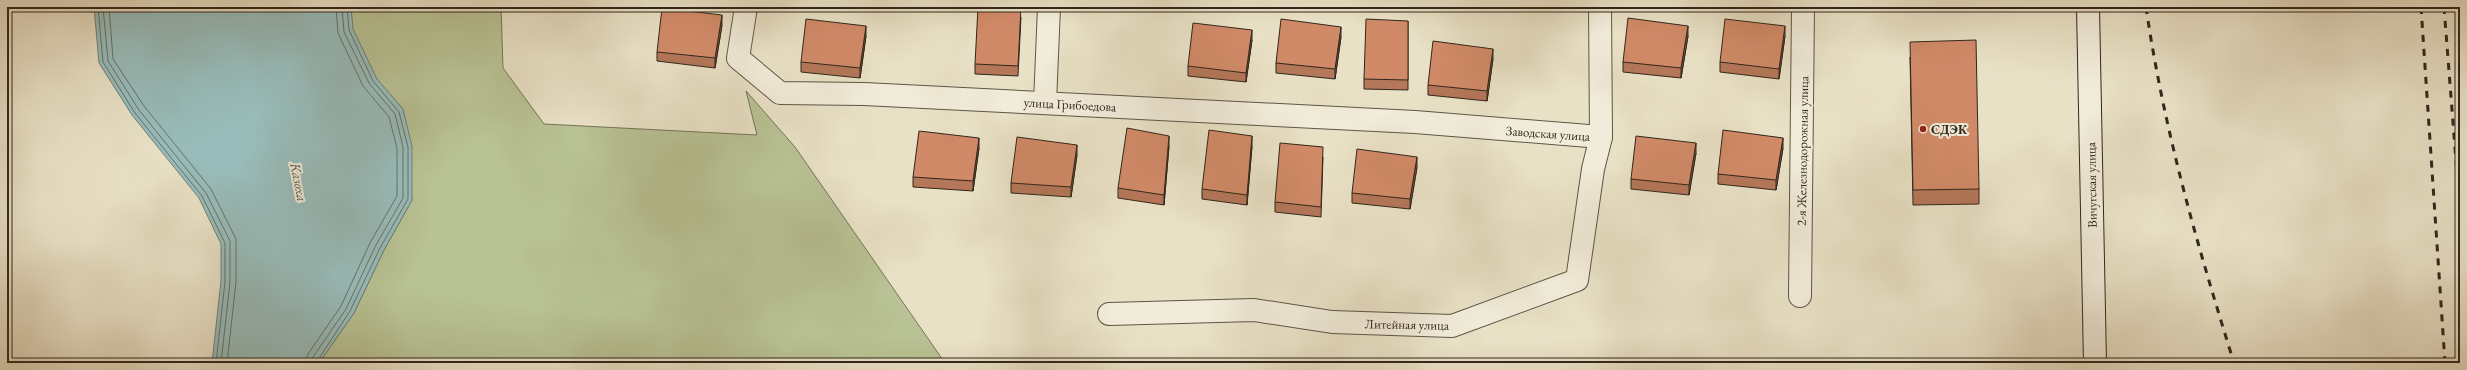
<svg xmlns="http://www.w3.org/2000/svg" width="2467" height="370" viewBox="0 0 2467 370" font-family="'EB Garamond',serif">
<rect width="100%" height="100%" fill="#e9e1c6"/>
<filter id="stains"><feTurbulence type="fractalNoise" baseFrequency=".005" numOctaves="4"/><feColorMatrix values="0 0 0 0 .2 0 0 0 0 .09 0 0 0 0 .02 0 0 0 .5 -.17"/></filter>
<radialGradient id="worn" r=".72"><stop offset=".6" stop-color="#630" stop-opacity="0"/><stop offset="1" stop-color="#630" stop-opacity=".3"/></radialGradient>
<polygon fill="#b8c294" stroke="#747458" points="351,7 501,7 503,68 544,124 757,135 746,91 795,147 945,363 319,363 354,313 384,250 412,200 403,109 377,80 352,29"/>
<polygon fill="#98bcba" stroke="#6f807b" points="94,7 351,7 353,29 377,79 403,109 412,146 412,200 384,250 354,313 319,363 212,363 221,281 221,244 199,198 132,115 99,63"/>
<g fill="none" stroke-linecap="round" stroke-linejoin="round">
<g stroke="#64716b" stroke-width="1">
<polyline points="98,7 103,62 135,113 202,196 225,243 225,282 216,363"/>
<polyline points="103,7 108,61 139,110 206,193 230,241 230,282 221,363"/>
<polyline points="109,7 113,59 144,106 211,189 236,239 236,282 227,363"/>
<polyline points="305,363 308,354 341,306 370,243 397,196 397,148 389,117 363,86 338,33 336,7"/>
<polyline points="311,363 313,357 346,309 376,245 403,198 403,147 395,114 369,83 344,32 342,7"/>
<polyline points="316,363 350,311 380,248 408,199 408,147 399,112 373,81 349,30 347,7"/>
</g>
<g stroke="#5f5546" stroke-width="24">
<g id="street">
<polyline points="746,7 738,58 780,93 864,94 1415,122 1601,137 1600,7"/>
<polyline points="1045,103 1049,7"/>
<polyline points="1800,296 1803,7"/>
<polyline points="1109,314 1254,310 1332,322 1452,326 1577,280 1593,169 1601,137"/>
</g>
</g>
<g stroke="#31261c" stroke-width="24">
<polyline id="secondary" points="2088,7 2095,363"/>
</g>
<use href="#street" stroke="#f1ecda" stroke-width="22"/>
<use href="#secondary" stroke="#f1ecda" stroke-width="22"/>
<g stroke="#31261c" stroke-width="3" stroke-dasharray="7 7" stroke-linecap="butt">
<path d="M2146 7C2164 131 2197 244 2234 363"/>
<polyline points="2421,7 2445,363"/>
<polyline points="2444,7 2460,212"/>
</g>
</g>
<g fill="#b47759" stroke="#31261c">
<polygon points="1021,17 1018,76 975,74 975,64"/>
<polygon points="1408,21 1408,90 1364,89 1364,79"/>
<polygon points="722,25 715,68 657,61 657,52"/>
<polygon points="866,36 860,78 801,72 801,62"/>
<polygon points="1688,36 1681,78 1623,72 1623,62"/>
<polygon points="1785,36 1779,79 1720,72 1720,62"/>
<polygon points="1341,37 1335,79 1276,73 1276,63"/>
<polygon points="1252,40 1246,82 1188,76 1188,66"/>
<polygon points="1910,57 1979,189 1979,204 1913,205"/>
<polygon points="1493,59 1487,101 1428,95 1428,85"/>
<polygon points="1169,146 1164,205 1118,198 1118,188"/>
<polygon points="1252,146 1247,205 1202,199 1202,189"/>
<polygon points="979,148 973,191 913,187 913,177"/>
<polygon points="1783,148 1776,190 1718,184 1718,174"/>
<polygon points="1696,153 1689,195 1631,189 1631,179"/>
<polygon points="1077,155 1071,197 1011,193 1011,183"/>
<polygon points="1323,157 1321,217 1275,212 1275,202"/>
<polygon points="1417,167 1410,209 1352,203 1352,193"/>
</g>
<g fill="#926149" stroke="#31261c">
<polygon points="722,15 722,25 715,68 715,58"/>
<polygon points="866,26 866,36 860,78 860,68"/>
<polygon points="1688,26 1688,36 1681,78 1681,68"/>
<polygon points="1785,26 1785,36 1779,79 1779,69"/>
<polygon points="1341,27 1341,37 1335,79 1335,69"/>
<polygon points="1252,30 1252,40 1246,82 1246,73"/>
<polygon points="1493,49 1493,59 1487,101 1487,91"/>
<polygon points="1169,136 1169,146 1164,205 1164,195"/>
<polygon points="1252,136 1252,146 1247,205 1247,195"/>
<polygon points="979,138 979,148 973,191 973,181"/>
<polygon points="1783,138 1783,148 1776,190 1776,180"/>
<polygon points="1696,143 1696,153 1689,195 1689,185"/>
<polygon points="1077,145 1077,155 1071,197 1071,187"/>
<polygon points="1417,157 1417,167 1410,209 1410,199"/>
</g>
<g fill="#d18a68" stroke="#31261c">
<polygon points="978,7 1021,7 1018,66 975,64"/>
<polygon points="662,8 722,15 715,58 657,52"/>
<polygon points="1628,18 1688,26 1681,68 1623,62"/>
<polygon points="806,19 866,26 860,68 801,62"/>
<polygon points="1281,19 1341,27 1335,69 1276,63"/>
<polygon points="1366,19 1408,21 1408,80 1364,79"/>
<polygon points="1725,19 1785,26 1779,69 1720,62"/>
<polygon points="1193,23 1252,30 1246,73 1188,66"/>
<polygon points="1976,40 1979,189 1913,190 1910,42"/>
<polygon points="1433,41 1493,49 1487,91 1428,85"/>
<polygon points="1127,128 1169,136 1164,195 1118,188"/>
<polygon points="1209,130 1252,136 1247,195 1202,189"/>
<polygon points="1723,130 1783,138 1776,180 1718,174"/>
<polygon points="919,131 979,138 973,181 913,177"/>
<polygon points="1636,136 1696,143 1689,185 1631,179"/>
<polygon points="1017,137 1077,145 1071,187 1011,183"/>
<polygon points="1280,143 1323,147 1321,207 1275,202"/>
<polygon points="1357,149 1417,157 1410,199 1352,193"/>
</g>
<circle fill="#8f2418" stroke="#f1ecda" stroke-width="1.5" cx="1923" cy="129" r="4"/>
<g text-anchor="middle" stroke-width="4" stroke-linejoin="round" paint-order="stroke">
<g font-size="13" fill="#31261c" stroke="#f1ecda">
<text transform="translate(1070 104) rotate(3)" y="5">улица Грибоедова</text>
<text transform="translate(1548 133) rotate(4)" y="5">Заводская улица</text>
<text transform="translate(1802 151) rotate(-89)" y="5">2-я Железнодорожная улица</text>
<text transform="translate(2091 185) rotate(-91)" y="5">Вичугская улица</text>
<text transform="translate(1407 324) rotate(1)" y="5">Литейная улица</text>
</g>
<g font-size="13" font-weight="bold" fill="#31261c" stroke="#f1ecda" text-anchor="start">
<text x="1931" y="134">СДЭК</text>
</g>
<g font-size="14" font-style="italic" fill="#50534b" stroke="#f1ecda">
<text transform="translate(299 182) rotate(79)" y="5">Казоха</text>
</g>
</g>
<rect width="2467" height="370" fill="none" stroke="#e9e1c6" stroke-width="24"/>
<rect x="8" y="8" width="2451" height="354" fill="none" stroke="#31261c" stroke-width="2"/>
<rect x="12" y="12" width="2443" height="346" fill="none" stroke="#31261c"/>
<rect width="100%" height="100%" filter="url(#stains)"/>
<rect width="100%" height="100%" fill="url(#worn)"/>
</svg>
